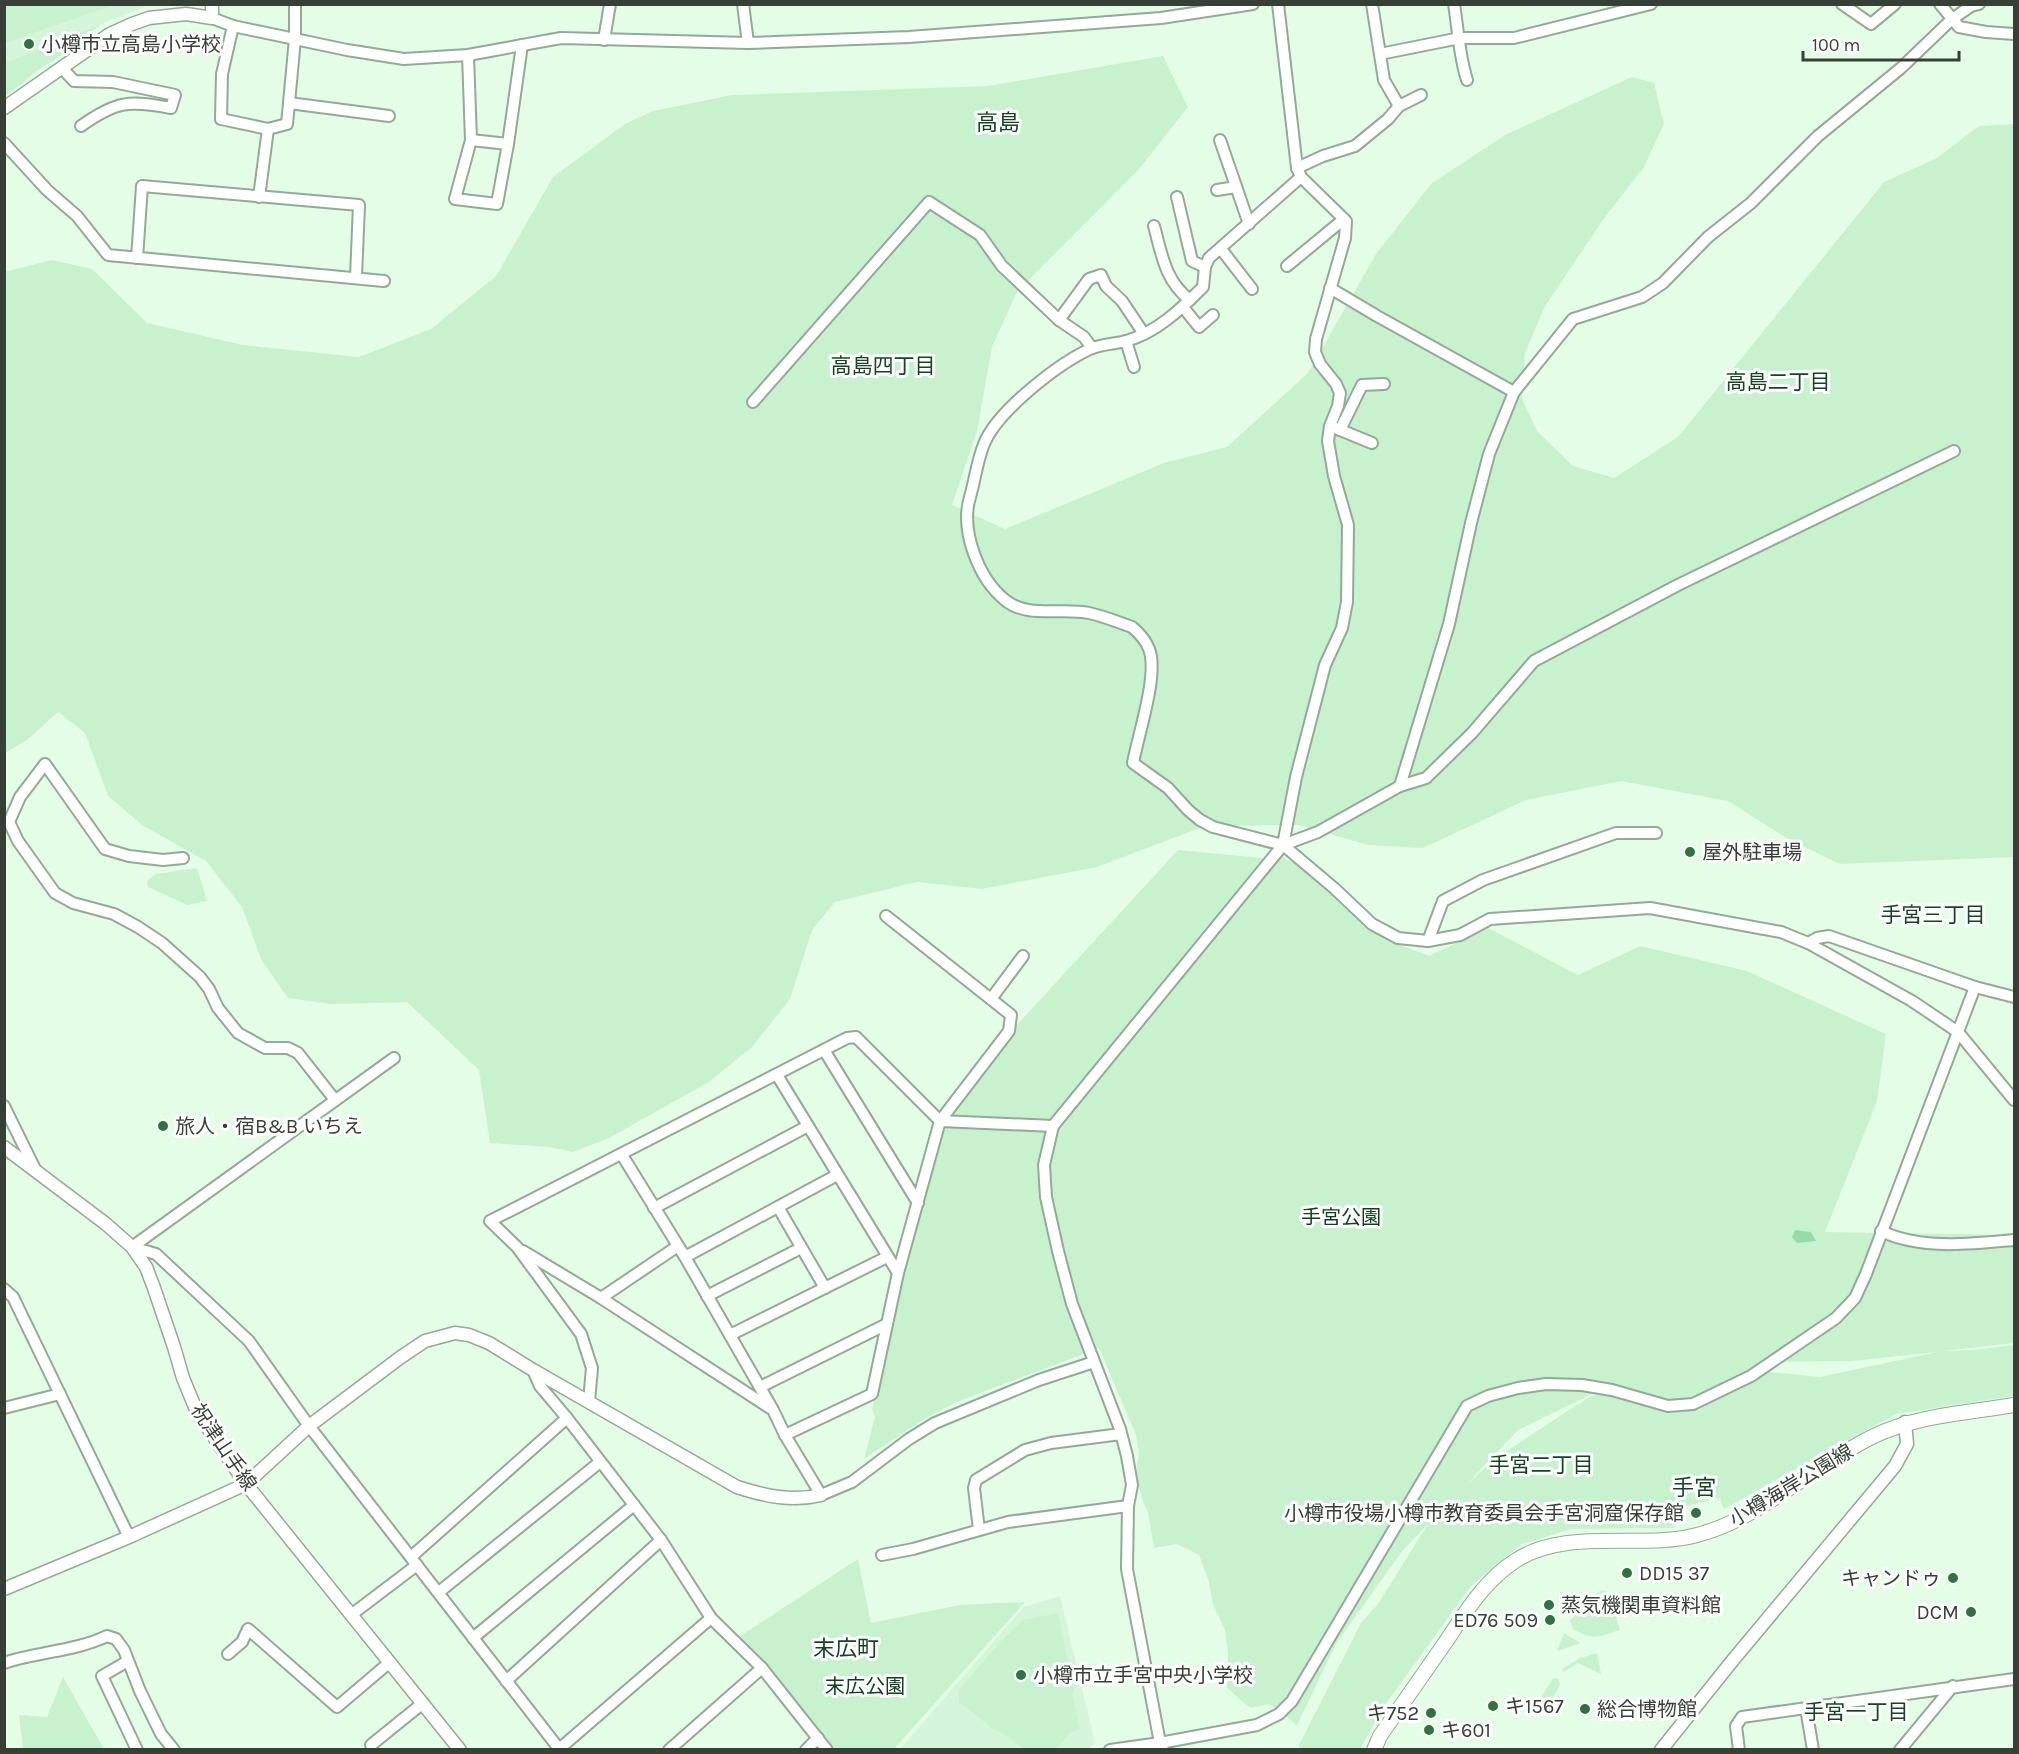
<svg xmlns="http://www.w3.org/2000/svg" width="2019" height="1754" viewBox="0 0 2019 1754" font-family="Karla,'Noto Sans JP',sans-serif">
<rect width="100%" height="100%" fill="#e4fde7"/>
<g fill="#d5f5da">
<polygon points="5,5 149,5 5,63"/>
<polygon points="1060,1596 1095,1743 1088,1749 899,1750 1024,1607"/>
</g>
<g fill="#c8f2ce" fill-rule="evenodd">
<polygon points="5,4 114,4 114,5 5,43"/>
<polygon points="101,24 70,50 35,72 24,82 5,96 5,63"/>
<polygon points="1163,56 1188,107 1140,168 1017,292 992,347 977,431 952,505 1005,529 1164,463 1227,447 1308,373 1376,254 1432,183 1505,135 1632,77 1654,83 1664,124 1644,167 1605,217 1545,306 1525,353 1522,399 1537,431 1573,466 1614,478 1678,437 1884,182 1937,158 1979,126 2014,124 2014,857 1839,864 1785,837 1728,801 1621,781 1526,800 1423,848 1368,845 1299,825 1205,826 1097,867 982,889 917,882 835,902 812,930 790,999 752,1047 709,1082 609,1138 573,1152 549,1147 490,1143 479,1070 407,1002 331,1004 288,998 261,959 242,907 206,861 142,825 108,796 85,733 58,712 27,740 5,753 4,272 52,260 92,269 147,323 243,345 359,357 431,329 496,276 553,177 625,124 653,111 732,95 988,86"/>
<path d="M1178 850 1273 859 1277 861 1281 856 1308 871 1341 905 1382 934 1403 946 1429 956 1488 928 1578 975 1640 946 1747 971 1886 1034 1877 1101 1825 1232 2014 1235V1343L1943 1351 1974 1350 2014 1345V1396L1896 1414 1724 1509 1720 1498 1670 1510 1674 1528 1571 1529 1522 1544 1471 1586 1385 1705 1360 1749H1299V1745L1361 1623 1378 1604 1428 1524 1403 1550 1336 1644 1297 1725 1269 1704 1250 1708 1227 1688 1228 1654 1225 1630 1213 1604 1209 1582 1199 1555 1177 1544 1154 1548 1148 1512 1142 1499 1136 1475 1139 1454 1136 1435 1099 1348 959 1401 926 1418 864 1459 875 1417 872 1409 898 1288 944 1124 948 1123 1015 1027ZM1937 1352 1820 1377 1752 1370 1767 1362 1852 1361ZM1613 1384 1621 1386 1591 1396 1497 1457 1467 1484 1518 1430Z"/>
<polygon points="197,868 207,901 187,905 148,887 147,881 156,874"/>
<polygon points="858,1559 871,1623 960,1605 1025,1602 894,1749 835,1749 764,1664 737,1638"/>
<path d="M1602 1590 1608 1592 1609 1594 1620 1630C1597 1637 1594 1641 1573 1629L1570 1621 1588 1598Z"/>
<polygon points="1058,1613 1074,1690 1072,1693 1080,1729 1071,1732 1056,1749 1024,1749 1000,1732 993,1729 959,1702 959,1690 999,1643 1023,1620"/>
<polygon points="1564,1633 1581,1643 1557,1651"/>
<polygon points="1597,1653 1601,1674 1578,1663 1564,1672 1562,1669 1580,1658"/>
<polygon points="63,1677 104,1749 23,1749 19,1715 47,1717"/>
<polygon points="1553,1678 1559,1679 1560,1685 1548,1707 1541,1709 1538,1704 1539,1701"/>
</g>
<polygon fill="#98dca5" points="1795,1230 1811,1232 1816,1241 1797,1243 1792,1237"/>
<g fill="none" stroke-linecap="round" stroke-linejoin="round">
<g stroke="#92aa96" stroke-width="14">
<g id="minor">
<polyline points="743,4 748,43"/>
<polyline points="1372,4 1384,80 1399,106"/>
<path d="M1454 4C1458 29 1459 55 1467 80"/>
<polyline points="1842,4 1871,24 1895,4"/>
<polyline points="1940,4 1959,27 1986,32 2014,34"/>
<polyline points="212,18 233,26 347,50 404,59 468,55 561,38 748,43 909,37 1161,18 1253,4"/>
<polyline points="233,26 222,74 221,119 268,129"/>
<polyline points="604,40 610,4"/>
<polyline points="1380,54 1460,38 1514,38 1651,4"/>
<polyline points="468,55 471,140 455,199 497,204 508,144 522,45"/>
<path d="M62 68 74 81 113 82 175 95 171 108C129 100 116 101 81 126"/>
<polyline points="289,103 389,116"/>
<polyline points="471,140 508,144"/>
<polyline points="1220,140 1249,224"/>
<polyline points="4,143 47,190 77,216 108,255 384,281"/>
<polyline points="1297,168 1323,156 1355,146 1388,119 1399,106 1421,95"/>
<path d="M1301 177 1209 258 1205 267 1203 287C1181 309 1156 333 1126 341 1115 344 1101 344 1090 349 1058 364 997 411 984 444 977 461 975 480 970 497 960 530 978 578 1005 600 1028 619 1062 607 1089 613 1103 616 1118 622 1132 627 1138 632 1146 641 1149 649 1159 674 1138 735 1133 763L1168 788 1188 810 1200 820 1213 827 1283 845 1334 888 1372 924 1398 938 1428 941 1460 935 1490 919 1650 908 1781 932 1808 943 1912 1001 1958 1032 2014 1100"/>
<polyline points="1217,190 1236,187"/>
<polyline points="259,197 268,129 287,124 295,39 295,4"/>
<polyline points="1177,197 1192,261 1205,267"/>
<path d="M1154 226C1162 255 1165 281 1190 300"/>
<polyline points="1221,249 1252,289"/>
<polyline points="137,258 142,186 359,205 356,277"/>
<polyline points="1287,266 1344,219"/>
<polyline points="1330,288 1377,316 1514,392"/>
<polyline points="1183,307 1199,327 1213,315"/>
<polyline points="1059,320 1089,279 1101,275 1106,286 1122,301 1144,334"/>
<polyline points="1126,341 1134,367"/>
<polyline points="753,402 929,202 980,235 1002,266 1059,320 1084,337 1092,348"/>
<polyline points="1333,427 1372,443"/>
<polyline points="1340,430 1362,385 1384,384"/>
<polyline points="1400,786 1449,624 1471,523 1489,454 1514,392 1573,319 1642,297 1663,283 1708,237 1751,203 1818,136 1901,68 1951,20 1971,6 1979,4"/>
<polyline points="1283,845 1318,832 1400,786 1426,778 1472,733 1534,661 1678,585 1954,451"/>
<polyline points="183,858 163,860 129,856 105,849 45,764 20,797 9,822 18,841 55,893 73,903 114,914 138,927 162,943 200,977 209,989 218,1008 238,1033 265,1048 288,1048 298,1053 335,1100"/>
<polyline points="1428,941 1443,901 1483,880 1616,833 1656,833"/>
<polyline points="1808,943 1817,938 1829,936 1975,987 2014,997"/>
<polyline points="991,999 1023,956"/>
<polyline points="824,1050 918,1203"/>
<polyline points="777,1075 898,1273"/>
<polyline points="4,1106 36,1171"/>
<polyline points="622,1155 685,1257 773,1410 785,1435 821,1495 852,1482 909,1439 935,1423 1039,1380 1094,1362"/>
<polyline points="778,1207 825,1288"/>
<polyline points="654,1208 808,1126"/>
<path d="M1881 1231C1921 1250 1971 1244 2014 1240"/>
<polyline points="132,1247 156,1254 249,1341 309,1426 560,1750"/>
<polyline points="132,1247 394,1058"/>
<polyline points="523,1251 601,1298 770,1408"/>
<polyline points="685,1257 837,1175"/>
<polyline points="4,1289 13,1297 129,1537"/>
<polyline points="707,1296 801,1248"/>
<polyline points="601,1298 678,1246"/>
<polyline points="730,1335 887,1257"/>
<polyline points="533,1370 540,1386 567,1418 661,1540 711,1618 762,1668 827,1750"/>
<polyline points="760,1387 887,1324"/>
<polyline points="589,1401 592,1368 581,1334 517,1247 490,1221 847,1038 856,1037 940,1121 1053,1126"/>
<polyline points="4,1408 60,1394"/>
<polyline points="785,1435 872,1394 898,1273 940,1121 1009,1031 1011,1015 886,916"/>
<polyline points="979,1530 974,1488 976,1480 1025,1450 1051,1443 1121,1434"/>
<polyline points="882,1555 913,1549 1008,1522 1128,1506"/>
<polyline points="411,1557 567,1418"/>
<polyline points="439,1592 600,1462"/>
<polyline points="351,1615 417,1565"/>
<polyline points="473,1638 634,1505"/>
<polyline points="228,1654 242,1642 248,1629 337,1707 390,1662"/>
<polyline points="128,1661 102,1676 137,1750"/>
<path d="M4 1663C37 1652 76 1651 107 1636L116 1639 124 1650 140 1691 161 1734 174 1750"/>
<polyline points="506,1681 661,1540"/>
<polyline points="1806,1708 1813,1750"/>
<polyline points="1160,1743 1127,1569 1128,1506 1132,1485 1127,1456 1120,1429 1072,1304 1058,1251 1046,1197 1044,1165 1053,1126 1283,845 1296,777 1325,665 1342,628 1347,602 1348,525 1334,476 1328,441 1330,426 1338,406 1340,393 1336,384 1320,364 1315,352 1316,339 1345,238 1346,221 1301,177 1297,168 1278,4"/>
<polyline points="371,1745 423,1703"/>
<polyline points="558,1750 711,1618"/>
<polyline points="669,1750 762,1668"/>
<polyline points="806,1750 818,1738"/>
<polyline points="1110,1750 1160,1743 1257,1725 1279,1714 1292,1701 1467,1406 1488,1396 1518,1388 1546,1384 1582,1385 1612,1390 1668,1406 1693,1404 1751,1376 1836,1318 1855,1298 1866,1274 1975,987"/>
<polyline points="1739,1750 1736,1726 1742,1717 2014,1679"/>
<polyline points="1900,1750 1953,1686"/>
</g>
</g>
<g stroke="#92aa96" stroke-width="15">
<g id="tertiary">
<polyline points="4,108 110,34 132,24 149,18 186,14 212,18 212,4"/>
<polyline points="4,1147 106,1224 132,1247 146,1267 154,1288 174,1347 183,1378 197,1412 246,1484 460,1750"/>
<path d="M4 1589 129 1537 246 1484 309 1426 401 1357 425 1341 455 1333 469 1335 489 1343 533 1370 737 1487C765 1496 792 1502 821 1495"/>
<polyline points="1160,1743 1162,1750"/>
<polyline points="1661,1750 1733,1660 1895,1466 1907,1444 1905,1422"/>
</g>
</g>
<g stroke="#92aa96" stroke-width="16">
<path id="secondary" d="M1374 1750 1380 1736C1402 1705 1423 1674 1445 1643 1465 1613 1484 1581 1515 1561 1565 1527 1641 1550 1697 1535 1760 1519 1815 1464 1874 1436 1917 1415 1968 1413 2014 1405"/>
</g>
<use href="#minor" stroke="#fff" stroke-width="10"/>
<use href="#tertiary" stroke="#fff" stroke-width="12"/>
<use href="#secondary" stroke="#fff" stroke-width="14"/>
</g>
<g fill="#2e7440" stroke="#fff" stroke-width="2">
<circle cx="29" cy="44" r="6"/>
<circle cx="1690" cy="852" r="6"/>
<circle cx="163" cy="1126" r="6"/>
<circle cx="1696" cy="1513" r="6"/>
<circle cx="1627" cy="1573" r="6"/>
<circle cx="1953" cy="1578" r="6"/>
<circle cx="1549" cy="1605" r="6"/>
<circle cx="1971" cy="1612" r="6"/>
<circle cx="1550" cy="1620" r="6"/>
<circle cx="1021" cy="1675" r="6"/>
<circle cx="1493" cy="1706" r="6"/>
<circle cx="1585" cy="1709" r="6"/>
<circle cx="1431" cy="1713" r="6"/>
<circle cx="1429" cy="1730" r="6"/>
</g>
<g text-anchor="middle" stroke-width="6" stroke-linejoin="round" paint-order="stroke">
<g font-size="20" fill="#364037" stroke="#fff" text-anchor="start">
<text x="41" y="51">小樽市立高島小学校</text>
<text x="1702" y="859">屋外駐車場</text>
<text x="175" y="1133">旅人・宿B&amp;B いちえ</text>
<text x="1684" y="1520" text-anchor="end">小樽市役場小樽市教育委員会手宮洞窟保存館</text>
<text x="1639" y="1580">DD15 37</text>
<text x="1941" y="1585" text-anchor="end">キャンドゥ</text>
<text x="1561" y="1612">蒸気機関車資料館</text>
<text x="1959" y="1619" text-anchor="end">DCM</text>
<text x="1538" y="1627" text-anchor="end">ED76 509</text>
<text x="1033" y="1682">小樽市立手宮中央小学校</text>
<text x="1505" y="1713">キ1567</text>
<text x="1597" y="1716">総合博物館</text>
<text x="1419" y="1720" text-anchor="end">キ752</text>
<text x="1441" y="1737">キ601</text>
</g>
<g font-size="20" fill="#0e401d" stroke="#fff">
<text x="1341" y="1224">手宮公園</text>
<text x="865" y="1693">末広公園</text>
</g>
<g font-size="20" fill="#364037" stroke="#fff">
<text transform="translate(224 1447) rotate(56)" y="7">祝津山手線</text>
<text transform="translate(1791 1485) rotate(-31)" y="7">小樽海岸公園線</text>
</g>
<g font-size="21" fill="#144522" stroke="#fff">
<text x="883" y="373">高島四丁目</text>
<text x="1778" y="389">高島二丁目</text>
<text x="1933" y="922">手宮三丁目</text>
<text x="1541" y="1472">手宮二丁目</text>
<text x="1856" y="1719">手宮一丁目</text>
</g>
<g font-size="22" fill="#144522" stroke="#fff">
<text x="998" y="130">高島</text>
<text x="1694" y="1495">手宮</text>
<text x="846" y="1656">末広町</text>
</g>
</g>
<rect width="2019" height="1754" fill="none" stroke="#364037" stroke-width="12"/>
<path d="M1803 51v9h156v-9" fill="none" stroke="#364037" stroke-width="3"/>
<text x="1812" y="51" font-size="18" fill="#364037" stroke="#ffffff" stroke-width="4.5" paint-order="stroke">100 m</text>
</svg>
